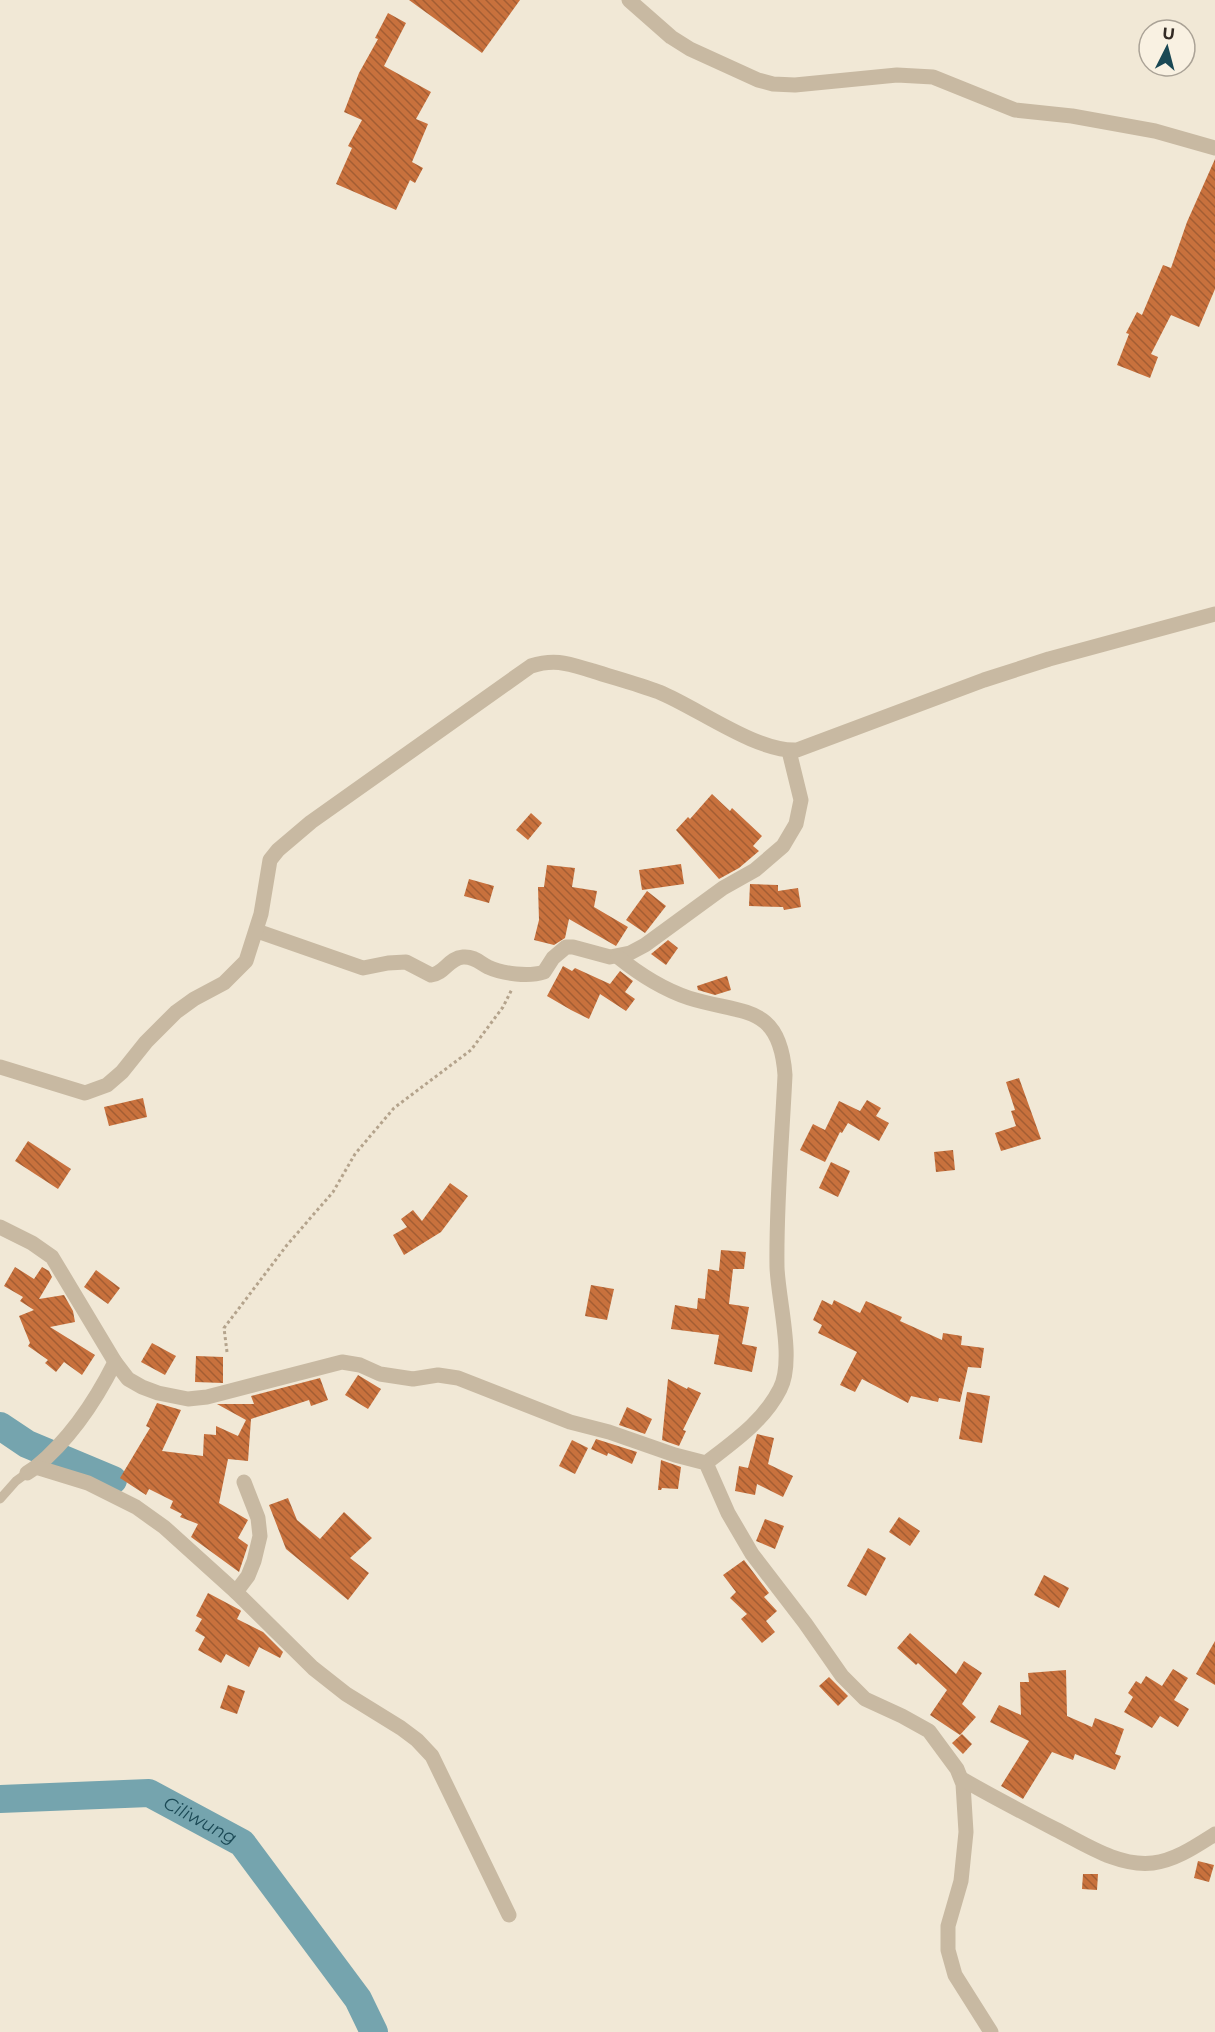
<svg xmlns="http://www.w3.org/2000/svg" width="1215" height="2032" viewBox="0 0 1215 2032" font-family="Montserrat,sans-serif">
<defs>
<pattern id="building-back-hatch" width="6" height="6" patternUnits="userSpaceOnUse" patternTransform="scale(1.5)"><rect width="6" height="6" fill="#c8713d"/><path d="M-1 5l2 2M0 0l6 6M5-1l2 2" fill="none" stroke="#a35d33"/></pattern>
</defs>
<rect width="100%" height="100%" fill="#f1e8d6"/>
<g fill="none" stroke-linecap="round" stroke-linejoin="round">
<g stroke="#75a4ae" stroke-width="28">
<polyline points="0,1426 27,1444 113,1480"/>
<path id="s1" d="M0 1799 149 1793 242 1843 358 1999 374 2032"/>
</g>
</g>
<g fill="url(#building-back-hatch)">
<polygon points="409,0 520,0 482,53"/>
<polygon points="388,13 406,23 384,66 431,92 416,119 428,124 412,162 423,168 415,183 410,180 396,210 336,184 352,148 348,146 362,120 344,112 359,73 378,39 375,38"/>
<polygon points="1215,159 1215,289 1199,327 1171,315 1151,354 1158,357 1150,378 1117,365 1129,334 1126,333 1137,312 1142,315 1163,265 1171,268 1187,222"/>
<polygon points="712,794 730,811 732,808 762,836 753,846 759,851 739,868 719,879 676,830 688,817 690,819"/>
<polygon points="531,813 542,823 528,840 516,830"/>
<polygon points="681,864 684,884 642,890 639,870"/>
<polygon points="547,865 575,868 572,887 597,891 594,907 628,927 616,946 569,919 565,938 554,945 534,940 539,920 538,887 544,887"/>
<polygon points="469,879 494,886 489,903 464,896"/>
<polygon points="750,884 778,885 778,891 798,888 801,907 784,910 783,907 749,906"/>
<polygon points="647,891 666,906 645,933 626,920"/>
<polygon points="668,940 678,948 666,965 651,954"/>
<polygon points="563,966 572,971 575,968 610,984 620,971 633,981 625,992 635,999 626,1011 600,994 589,1019 571,1010 547,996"/>
<polygon points="727,976 731,990 715,995 698,990 697,986"/>
<polygon points="1019,1078 1041,1139 1001,1151 995,1133 1016,1126 1011,1111 1015,1110 1006,1082"/>
<polygon points="143,1098 147,1117 109,1126 104,1107"/>
<polygon points="867,1100 881,1108 876,1116 889,1123 879,1141 848,1123 842,1133 840,1132 825,1162 800,1150 813,1124 825,1130 839,1101 860,1111"/>
<polygon points="28,1141 71,1169 58,1189 15,1161"/>
<polygon points="953,1150 955,1170 936,1172 934,1152"/>
<polygon points="831,1162 850,1171 838,1197 819,1188"/>
<polygon points="450,1183 468,1196 441,1232 404,1255 393,1235 407,1227 401,1219 413,1210 422,1221"/>
<polygon points="721,1250 746,1252 744,1269 733,1269 729,1304 749,1307 742,1344 757,1347 752,1372 714,1364 719,1335 671,1329 675,1305 697,1309 698,1298 705,1299 708,1269 719,1271"/>
<polygon points="15,1267 34,1279 42,1267 49,1271 52,1277 39,1299 64,1295 73,1311 75,1322 50,1327 95,1355 82,1375 64,1362 56,1372 45,1363 48,1360 28,1346 30,1343 19,1316 34,1310 20,1301 23,1297 4,1286"/>
<polygon points="96,1270 120,1288 108,1304 84,1287"/>
<polygon points="591,1285 614,1289 607,1320 585,1316"/>
<polygon points="822,1300 832,1305 834,1300 860,1313 866,1301 902,1317 900,1321 942,1340 943,1333 962,1336 961,1345 984,1348 981,1368 968,1367 960,1402 939,1398 938,1402 911,1396 908,1403 862,1379 855,1392 840,1385 857,1352 818,1333 822,1325 813,1320"/>
<polygon points="152,1343 176,1356 165,1375 141,1362"/>
<polygon points="196,1356 223,1357 223,1383 195,1382"/>
<polygon points="358,1375 381,1389 368,1409 345,1395"/>
<polygon points="320,1378 328,1400 311,1406 309,1400 251,1419 248,1461 228,1459 219,1503 248,1520 238,1538 248,1545 239,1572 191,1537 198,1524 180,1517 182,1514 170,1508 173,1501 149,1489 146,1495 120,1478 150,1428 146,1426 157,1403 181,1410 162,1451 203,1456 204,1434 216,1435 216,1426 238,1436 246,1420 217,1404 254,1404 251,1396"/>
<polygon points="668,1379 687,1389 688,1387 701,1393 683,1430 686,1431 679,1446 662,1440"/>
<polygon points="967,1392 990,1396 982,1443 959,1439"/>
<polygon points="627,1407 652,1419 645,1434 619,1425"/>
<polygon points="757,1434 774,1438 768,1464 793,1476 783,1497 757,1484 755,1495 735,1491 739,1466 748,1468"/>
<polygon points="596,1439 637,1452 632,1464 608,1453 607,1456 591,1449"/>
<polygon points="572,1440 588,1448 575,1474 559,1466"/>
<polygon points="661,1460 681,1467 678,1489 662,1488 661,1490 658,1490"/>
<polygon points="288,1498 297,1520 320,1539 344,1512 372,1538 350,1558 369,1573 348,1600 286,1549 269,1505"/>
<polygon points="899,1517 920,1531 910,1546 889,1532"/>
<polygon points="765,1519 784,1526 775,1549 756,1541"/>
<polygon points="868,1548 886,1558 866,1596 847,1586"/>
<polygon points="744,1560 769,1593 764,1597 777,1611 766,1621 775,1632 762,1643 741,1619 747,1614 730,1598 736,1592 723,1575"/>
<polygon points="1044,1575 1069,1588 1059,1608 1034,1595"/>
<polygon points="208,1593 240,1610 241,1611 237,1619 263,1632 283,1652 280,1658 259,1647 249,1667 226,1654 221,1663 198,1650 205,1637 195,1631 202,1619 196,1616"/>
<polygon points="910,1633 956,1674 964,1661 982,1673 962,1704 976,1717 960,1735 930,1715 947,1690 918,1663 916,1665 897,1648"/>
<polygon points="1215,1641 1215,1685 1196,1674"/>
<polygon points="1173,1669 1188,1678 1174,1700 1189,1709 1178,1727 1160,1716 1152,1728 1124,1712 1133,1697 1128,1693 1136,1681 1141,1684 1146,1676 1162,1686"/>
<polygon points="1066,1670 1067,1716 1092,1727 1095,1718 1124,1729 1115,1754 1121,1756 1115,1770 1075,1754 1073,1760 1052,1752 1023,1799 1001,1786 1029,1741 990,1722 999,1705 1021,1715 1020,1682 1029,1682 1028,1673"/>
<polygon points="829,1677 848,1696 838,1706 819,1686"/>
<polygon points="228,1685 245,1691 237,1714 220,1708"/>
<polygon points="962,1734 972,1744 963,1754 952,1743"/>
<polygon points="1198,1861 1214,1865 1209,1882 1194,1878"/>
<polygon points="1083,1874 1098,1874 1097,1890 1082,1889"/>
</g>
<g fill="none" stroke-linecap="round" stroke-linejoin="round">
<polyline stroke="#b4a38c" stroke-width="3" stroke-dasharray="3 3" stroke-linecap="butt" points="227,1352 224,1328 287,1245 333,1192 355,1154 394,1108 471,1050 503,1007 512,989"/>
<polyline stroke="#c8b9a2" stroke-width="9" points="0,1499 16,1481 27,1473"/>
<g stroke="#c8b9a2" stroke-width="15">
<polyline points="629,0 671,37 690,49 758,80 773,84 795,85 897,75 933,77 1015,110 1072,116 1155,131 1215,148"/>
<path d="M257 931 363 968 388 963 406 962 431 975C444 974 449 958 463 957 474 956 480 963 488 967 503 974 529 977 544 972L553 958 566 947H573L610 957 630 953 645 945 723 888 755 870 783 846 796 824 801 800 789 751"/>
<path d="M618 957C639 974 662 989 689 998 743 1015 780 1003 785 1075 782 1139 776 1203 777 1267 778 1300 795 1360 780 1389 764 1421 733 1442 706 1463"/>
<path d="M0 1067 85 1093 107 1085 122 1072 146 1042 176 1012 194 999 224 983 246 961 261 914 270 860 278 850 311 822 531 666C556 658 569 664 593 671 615 678 637 684 659 692 698 708 756 752 797 750L984 680 1049 659 1215 614"/>
<polyline points="0,1227 32,1243 52,1257 115,1362 128,1379 142,1387 158,1393 188,1399 207,1397 342,1362 360,1365 380,1374 413,1379 438,1375 458,1378 570,1422 609,1432 675,1455 706,1463 728,1513 752,1554 805,1623 842,1676 865,1699 902,1716 929,1731 957,1769 963,1784 966,1832 961,1881 948,1926 948,1950 955,1975 991,2032"/>
<path d="M36 1467C70 1439 96 1400 115 1362"/>
<polyline points="27,1473 36,1467 88,1483 136,1507 164,1527 236,1592 313,1668 346,1694 401,1728 417,1740 432,1756 509,1915"/>
<polyline points="236,1592 248,1576 254,1561 260,1536 258,1518 244,1482"/>
<path d="M962 1779C993 1797 1024 1813 1055 1829 1085 1844 1118 1867 1153 1863 1176 1860 1196 1846 1215 1834"/>
</g>
</g>
<g text-anchor="middle" stroke-width="4.5" stroke-linejoin="round" paint-order="stroke">
<g font-size="18" font-style="italic" fill="#1a4854" stroke="#f9f1e2">
<text dy="6" stroke="none"><textPath href="#s1" startOffset="207">Ciliwung</textPath></text>
</g>
</g>
<g transform="translate(1167 48) rotate(6)"><circle r="28" fill="#f9f1e2" stroke="#aaa296" stroke-width="1.5"/>
<path d="M0-4.5L10 22L0 15L-10 22Z" fill="#1a4854"/>
<text y="-9" font-size="16" font-weight="bold" text-anchor="middle" fill="#332b25">U</text>
</g>
</svg>
